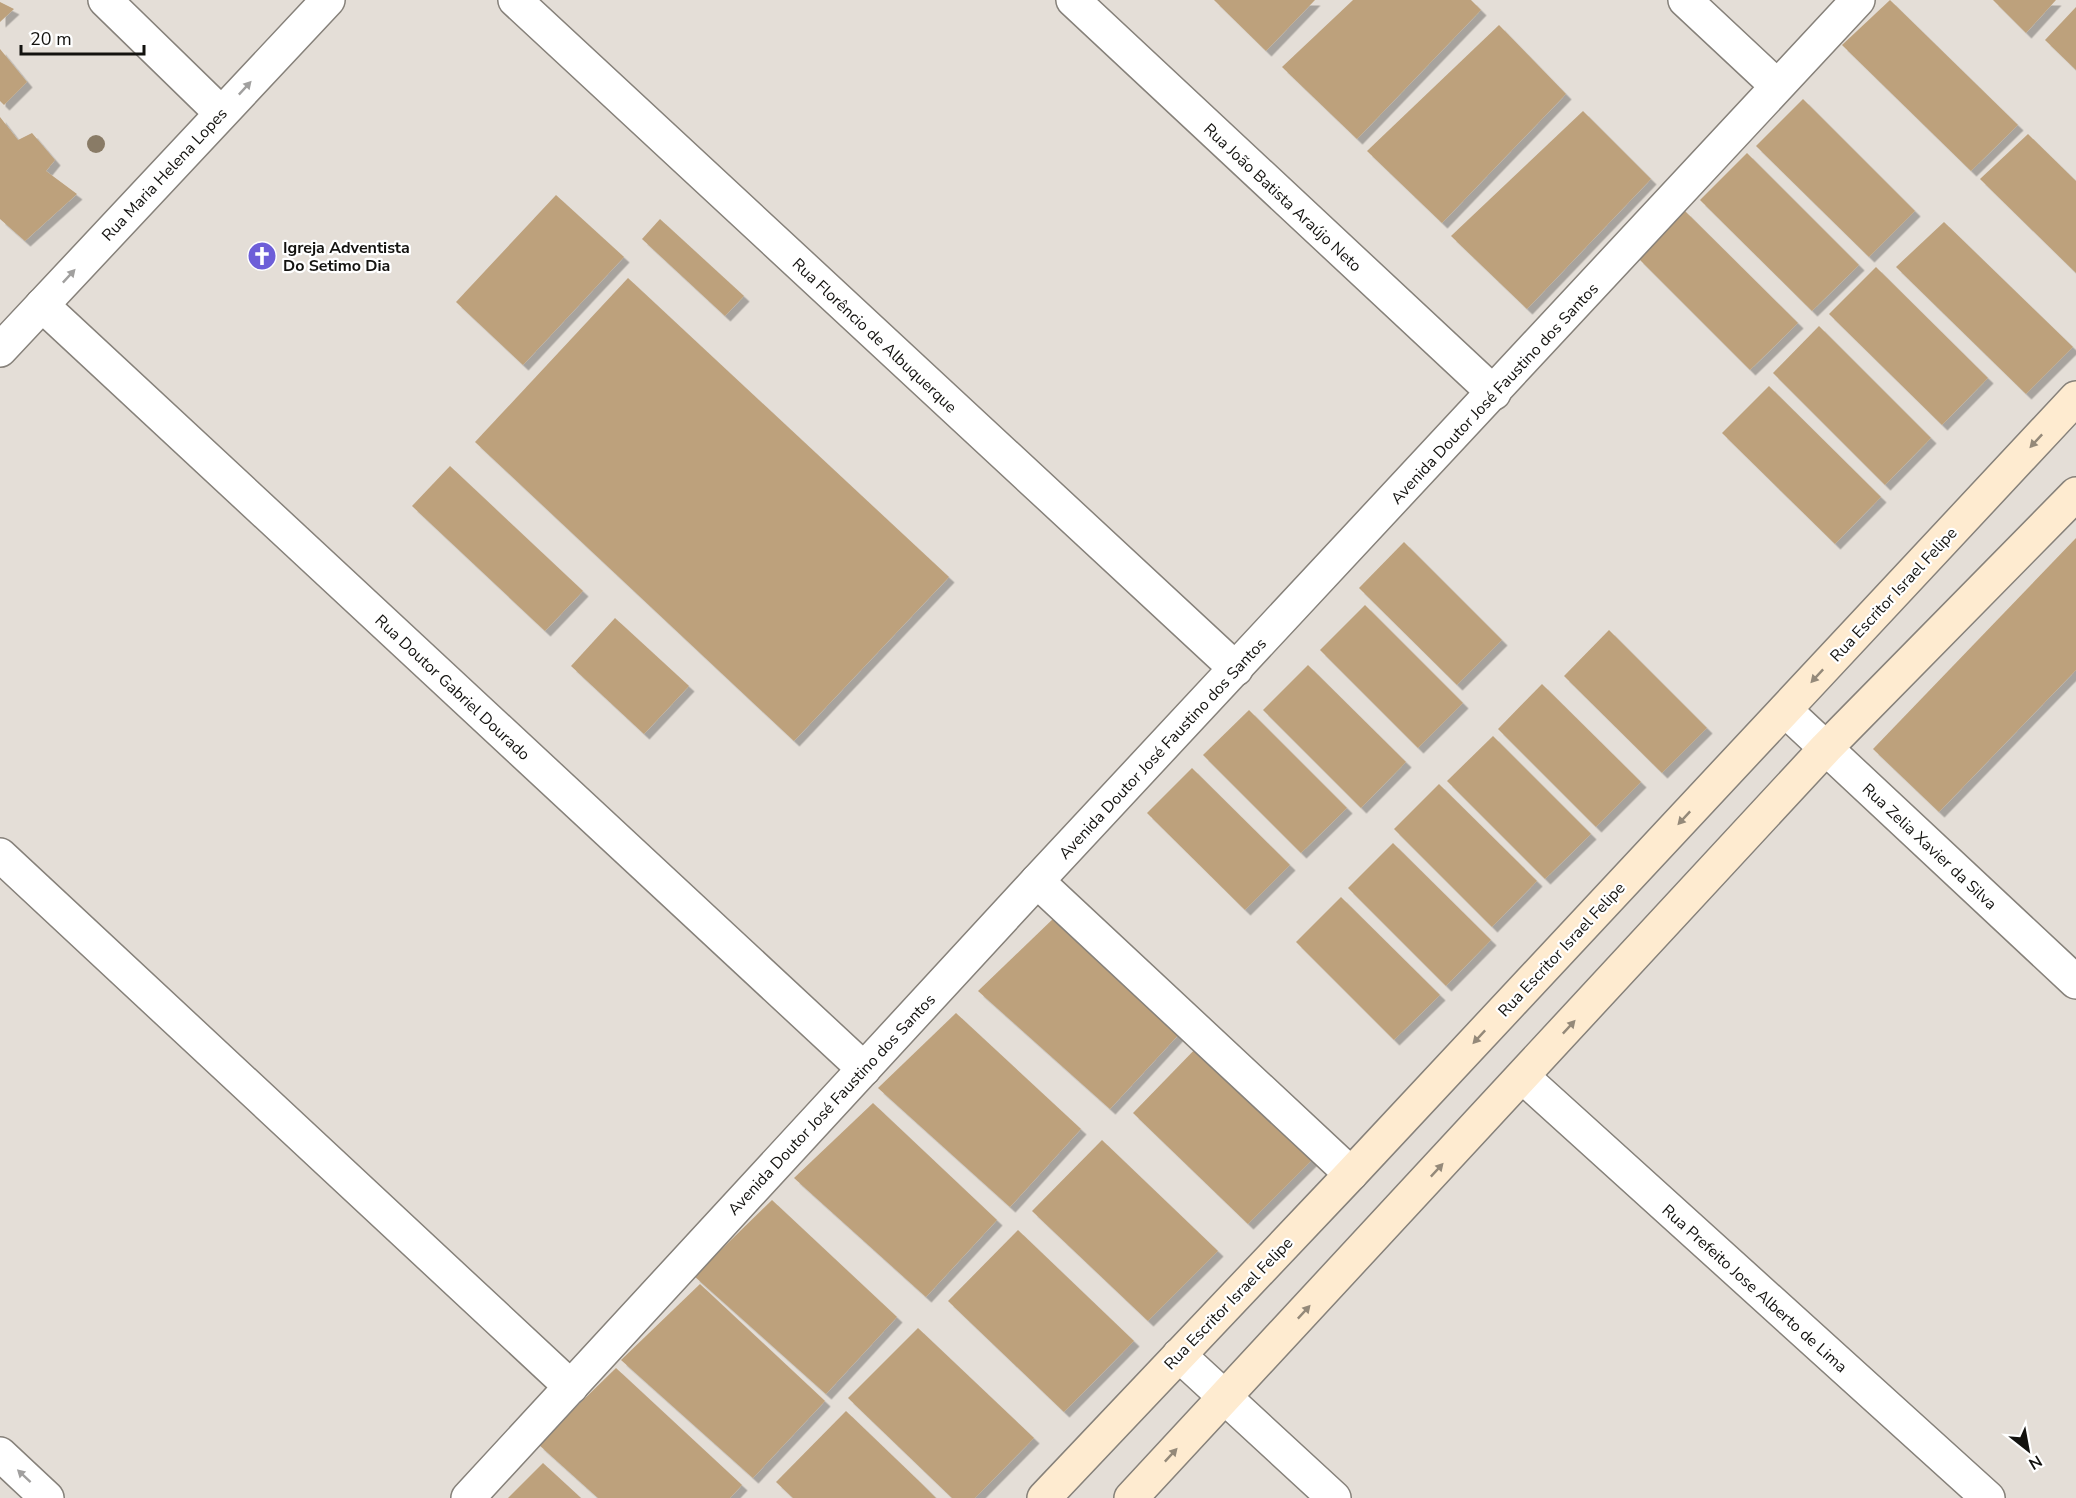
<svg xmlns="http://www.w3.org/2000/svg" width="2076" height="1498" viewBox="0 0 2076 1498" font-family="'Nunito Sans',sans-serif">
<defs>
<filter id="shadow"><feDropShadow dx="5.5" dy="5.5" stdDeviation="0" flood-color="#0004"/></filter>
</defs>
<rect width="100%" height="100%" fill="#e4ded7"/>
<g fill="#bda17c" filter="url(#shadow)">
<polygon points="1214,0 1315,0 1266,51"/>
<polygon points="1353,0 1471,0 1481,10 1357,139 1282,67"/>
<polygon points="1890,0 2018,125 1971,171 1842,45"/>
<polygon points="1993,0 2056,0 2026,33"/>
<polygon points="0,2 14,9 0,22"/>
<polygon points="2076,7 2076,70 2045,40"/>
<polygon points="1499,25 1566,94 1442,223 1367,151"/>
<polygon points="0,49 27,82 4,105 0,101"/>
<polygon points="1803,99 1915,211 1869,257 1756,146"/>
<polygon points="1583,111 1651,179 1527,309 1451,236"/>
<polygon points="0,117 18,140 32,133 55,160 46,171 77,194 25,241 0,219"/>
<polygon points="2028,134 2076,181 2076,273 1980,179"/>
<polygon points="1747,153 1859,265 1812,311 1700,200"/>
<polygon points="556,195 624,257 523,365 456,302"/>
<polygon points="1685,211 1798,323 1750,370 1638,258"/>
<polygon points="660,219 744,296 725,316 642,239"/>
<polygon points="1944,222 2073,347 2026,394 1896,267"/>
<polygon points="1876,267 1988,378 1942,425 1829,314"/>
<polygon points="628,278 949,577 794,741 475,442"/>
<polygon points="1819,326 1931,438 1885,485 1773,373"/>
<polygon points="1769,386 1881,497 1835,544 1722,433"/>
<polygon points="450,466 583,591 545,631 412,506"/>
<polygon points="2076,538 2076,670 1939,812 1873,749"/>
<polygon points="1404,542 1502,640 1457,685 1359,588"/>
<polygon points="1365,605 1463,703 1418,748 1320,650"/>
<polygon points="615,618 689,686 644,734 571,666"/>
<polygon points="1609,630 1707,728 1662,773 1564,676"/>
<polygon points="1308,665 1406,762 1361,808 1263,710"/>
<polygon points="1542,684 1641,782 1596,827 1498,729"/>
<polygon points="1249,710 1347,808 1301,853 1203,755"/>
<polygon points="1493,736 1591,834 1545,879 1447,781"/>
<polygon points="1192,768 1290,865 1245,910 1147,813"/>
<polygon points="1439,784 1537,881 1492,927 1394,829"/>
<polygon points="1393,843 1491,940 1446,986 1348,888"/>
<polygon points="1341,897 1440,995 1394,1040 1296,942"/>
<polygon points="1057,915 1182,1031 1110,1109 978,991"/>
<polygon points="956,1013 1081,1129 1010,1207 878,1088"/>
<polygon points="1202,1042 1318,1154 1248,1224 1133,1113"/>
<polygon points="873,1103 997,1220 926,1297 794,1178"/>
<polygon points="1102,1140 1218,1251 1148,1321 1032,1211"/>
<polygon points="772,1200 897,1317 826,1394 694,1276"/>
<polygon points="1018,1230 1134,1341 1064,1412 948,1301"/>
<polygon points="700,1284 825,1401 753,1478 621,1360"/>
<polygon points="918,1328 1034,1438 975,1498 952,1498 848,1398"/>
<polygon points="616,1368 742,1485 730,1498 598,1498 538,1444"/>
<polygon points="846,1411 921,1483 936,1498 793,1498 776,1482"/>
<polygon points="543,1463 581,1498 508,1498"/>
</g>
<g fill="none" stroke-linecap="round" stroke-linejoin="round">
<g stroke="#86817a" stroke-width="36">
<g id="street">
<polyline points="105,0 221,113"/>
<polyline points="515,0 1236,669"/>
<polyline points="1073,0 1494,393"/>
<polyline points="1685,0 1777,86"/>
<polyline points="42,305 864,1069"/>
<polyline points="0,350 328,0"/>
<polyline points="1785,710 2076,982"/>
<polyline points="0,855 571,1387"/>
<polyline points="1037,881 1351,1174"/>
<polyline points="1523,1077 1988,1498"/>
<polyline points="1179,1355 1334,1498"/>
<polyline points="0,1454 47,1498"/>
<polyline points="468,1498 1037,881 1858,0"/>
</g>
</g>
<g stroke="#86817a" stroke-width="36">
<g id="secondary">
<polyline points="1044,1498 1351,1174 2076,398"/>
<polyline points="1131,1498 1826,748 2076,494"/>
</g>
</g>
<use href="#street" stroke="#fff" stroke-width="33"/>
<use href="#secondary" stroke="#feebd0" stroke-width="33"/>
</g>
<circle fill="#897b66" cx="96" cy="144" r="9"/>
<defs><path id="oneway-solid" d="M-6-.8H1V-3.2L6.5 0L1 3.2V.8H-6Z" transform="scale(1.5)"/></defs>
<g fill="#a1a09f">
<use href="#oneway-solid" transform="translate(245 88) rotate(-47)"/>
<use href="#oneway-solid" transform="translate(69 276) rotate(-47)"/>
<use href="#oneway-solid" transform="translate(24 1476) rotate(-137)"/>
</g>
<g fill="#948979">
<use href="#oneway-solid" transform="translate(2036 441) rotate(133)"/>
<use href="#oneway-solid" transform="translate(1817 676) rotate(133)"/>
<use href="#oneway-solid" transform="translate(1684 818) rotate(133)"/>
<use href="#oneway-solid" transform="translate(1569 1027) rotate(-47)"/>
<use href="#oneway-solid" transform="translate(1479 1037) rotate(133)"/>
<use href="#oneway-solid" transform="translate(1437 1170) rotate(-47)"/>
<use href="#oneway-solid" transform="translate(1304 1312) rotate(-47)"/>
<use href="#oneway-solid" transform="translate(1171 1455) rotate(-47)"/>
</g>
<defs>
<g id="church-disc" transform="scale(1.5)"><circle r="9.5" fill="#6d5ed8" stroke="#fff"/><path d="M-1.2-6h2.4v3.5h3.3v2.4h-3.3V6h-2.4V-.1h-3.3v-2.4h3.3Z" fill="#fff"/></g>
</defs>
<g fill-rule="evenodd">
<use href="#church-disc" x="262" y="256"/>
</g>
<g text-anchor="middle" stroke-width="4.5" stroke-linejoin="round" paint-order="stroke">
<g font-size="16" fill="#13120f" stroke="#fff">
<text transform="translate(164 174) rotate(-47)" y="6">Rua Maria Helena Lopes</text>
<text transform="translate(1283 197) rotate(43)" y="6">Rua João Batista Araújo Neto</text>
<text transform="translate(875 335) rotate(43)" y="6">Rua Florêncio de Albuquerque</text>
<text transform="translate(1494 393) rotate(-47)" y="6">Avenida Doutor José Faustino dos Santos</text>
<text transform="translate(1893 594) rotate(-47)" y="6">Rua Escritor Israel Felipe</text>
<text transform="translate(453 687) rotate(43)" y="6">Rua Doutor Gabriel Dourado</text>
<text transform="translate(1162 748) rotate(-47)" y="6">Avenida Doutor José Faustino dos Santos</text>
<text transform="translate(1930 846) rotate(43)" y="6">Rua Zelia Xavier da Silva</text>
<text transform="translate(1561 949) rotate(-47)" y="6">Rua Escritor Israel Felipe</text>
<text transform="translate(831 1104) rotate(-47)" y="6">Avenida Doutor José Faustino dos Santos</text>
<text transform="translate(1755 1288) rotate(42)" y="6">Rua Prefeito Jose Alberto de Lima</text>
<text transform="translate(1228 1303) rotate(-46)" y="6">Rua Escritor Israel Felipe</text>
</g>
<g font-size="16" font-weight="bold" fill="#13120f" stroke="#fff" text-anchor="start">
<text x="283" y="253">Igreja Adventista<tspan x="283" dy="18">Do Setimo Dia</tspan></text>
</g>
</g>
<g transform="translate(2028 1450) rotate(149)" stroke="#ffffff" stroke-width="4.5" paint-order="stroke">
<path d="M0-4.5L10 22L0 15L-10 22Z" fill="#13120f"/>
<text y="-9" font-size="16" font-weight="bold" text-anchor="middle" fill="#13120f">N</text>
</g>
<path d="M21 45v9h123v-9" fill="none" stroke="#13120f" stroke-width="3"/>
<text x="30" y="45" font-size="18" fill="#13120f" stroke="#ffffff" stroke-width="4.5" paint-order="stroke">20 m</text>
</svg>
